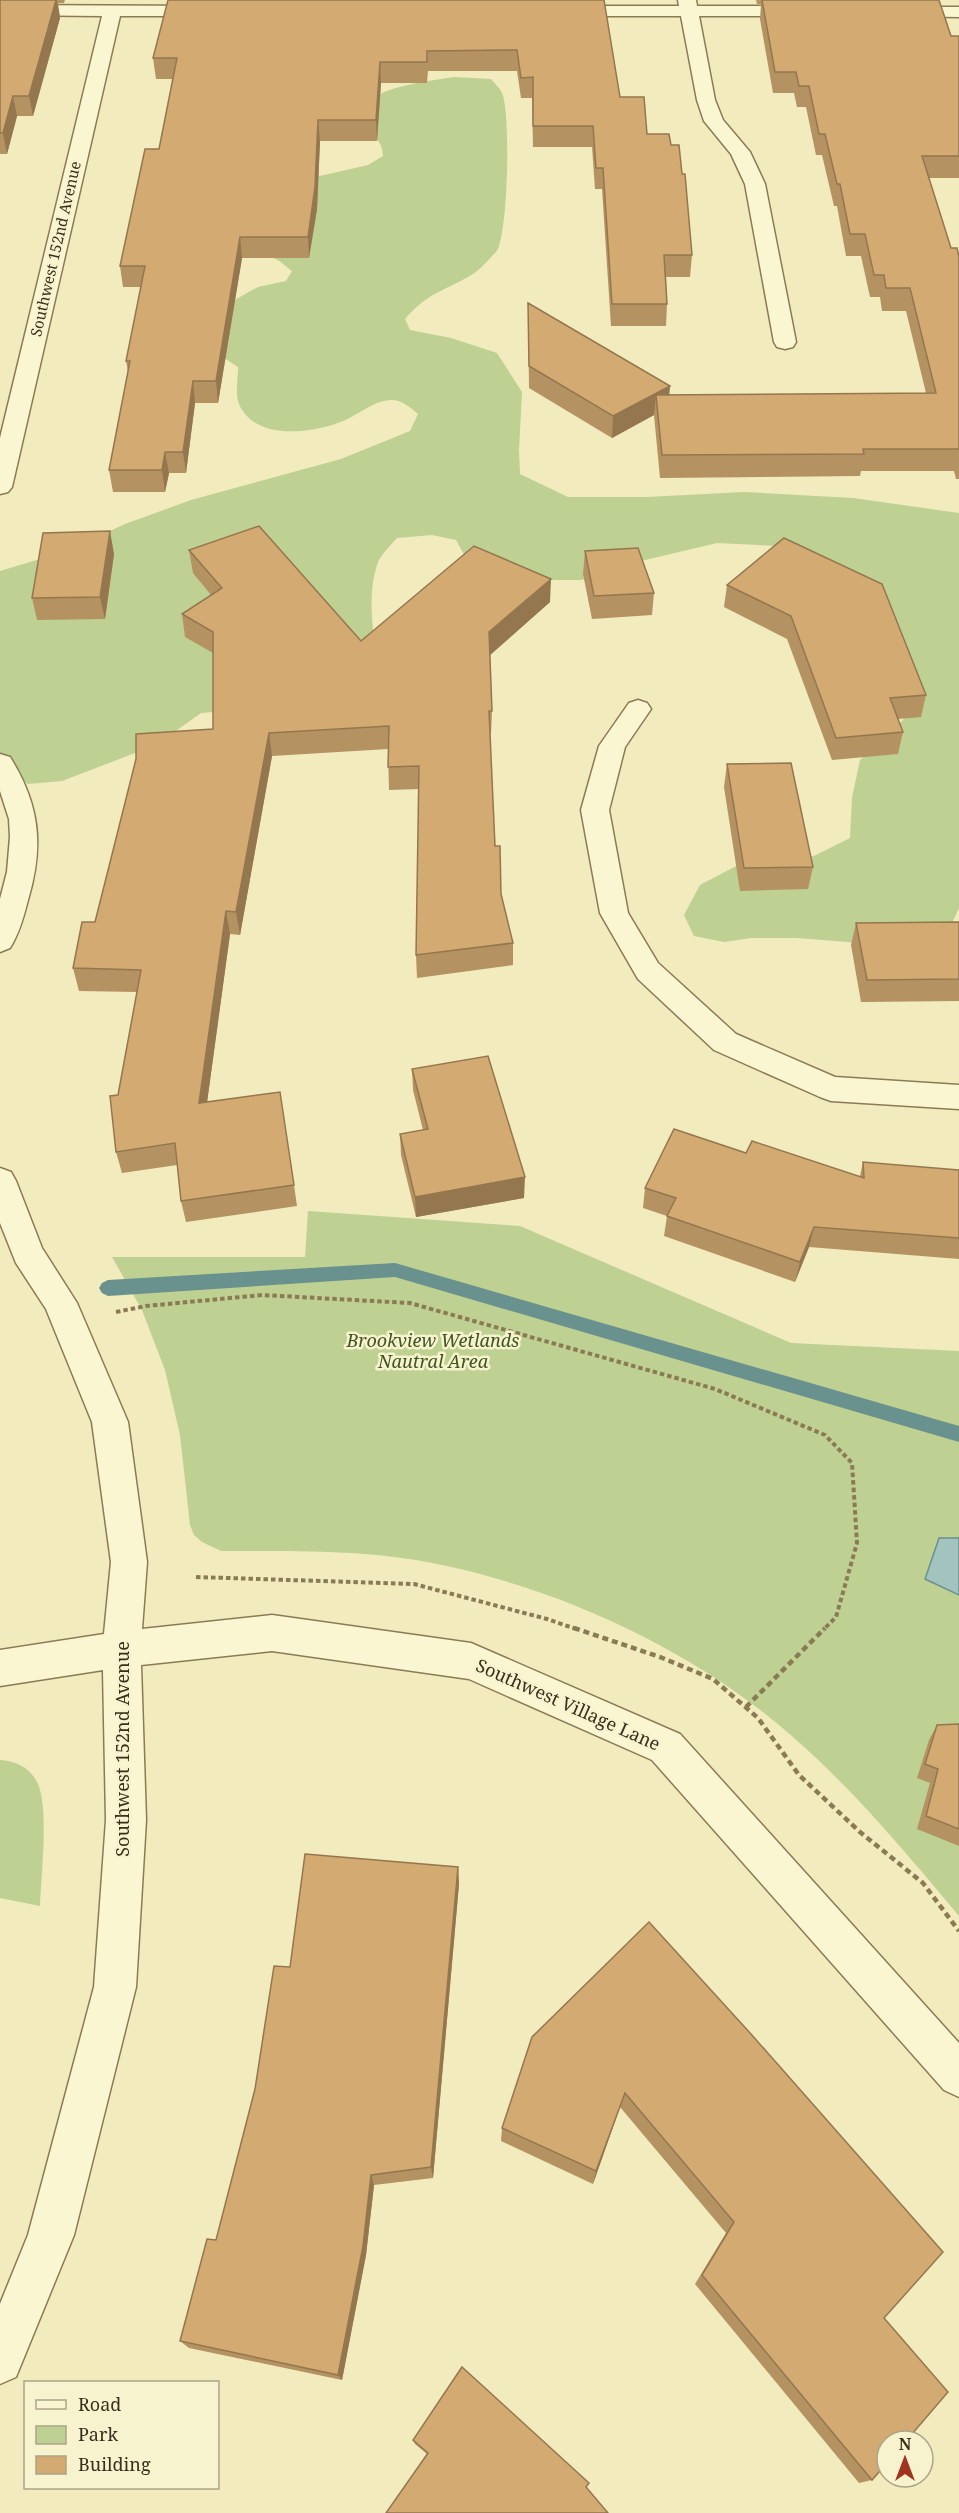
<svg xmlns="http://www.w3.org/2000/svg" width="959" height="2513" viewBox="0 0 959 2513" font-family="'Noto Serif',serif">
<rect width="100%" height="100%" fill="#f1ebbe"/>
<g fill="#bed092">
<path d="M454 77 491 79C494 83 500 88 502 93 511 112 508 239 496 252 489 259 481 269 473 274 445 291 428 292 405 319L410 330 451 338 497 353 522 392 519 450 520 474 568 497H647L744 492 853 498 959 513V908L952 923 873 944 797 938H751L724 942 694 936 684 915 700 885 740 864 814 856 850 838 852 798 860 760 892 733 911 710 797 547 717 543 624 565 581 580H549L471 567 456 540 432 535 397 538C390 546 380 555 377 565 366 599 374 639 380 673L261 708 201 713 156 745 62 781 28 784 0 768V571L70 550 125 524 191 500 341 459 410 431 418 414C410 407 401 399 390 400 373 401 358 415 343 421 314 433 255 442 239 404 235 395 238 378 238 367L212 350 215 311 258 287 286 281 292 271 278 260 259 252 285 184 368 165 383 156C382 138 373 140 370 128 367 116 372 103 381 94 392 86 439 79 454 77Z"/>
<path d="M308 1211 520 1226 791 1343 959 1351V1916C907 1854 854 1790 793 1737 698 1653 570 1593 447 1566 373 1549 297 1551 221 1551L202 1542 194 1535 190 1525 180 1435 165 1370 142 1310 112 1257H305Z"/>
<path d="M0 1760C16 1761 31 1768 38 1784 49 1811 41 1875 40 1906L0 1898Z"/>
</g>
<polygon fill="#a2c3be" stroke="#69918e" stroke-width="1.5" points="939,1538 959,1538 959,1595 925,1579"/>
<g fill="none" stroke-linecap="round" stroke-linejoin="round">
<polygon fill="#69918e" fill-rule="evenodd" points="395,1263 959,1426 959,1442 395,1277 108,1296 102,1293 99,1288 102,1283 108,1280"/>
<g stroke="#8b7b55" stroke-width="3">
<g id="street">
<polygon points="678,0 696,0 697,6 805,6 811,7 814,11 811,15 805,16 699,16 715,100 723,120 750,152 765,184 796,342 793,347 785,349 777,347 774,342 745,184 731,154 704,121 697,100 681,16 560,16 554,15 551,11 554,7 560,6 679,6"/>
<polygon points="0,5 211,6 217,7 220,11 217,15 211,16 120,16 12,487 8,492 0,494 0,438 102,16 0,15"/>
<polygon points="899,7 959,7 959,17 893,16 890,12 893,8"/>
<polygon points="638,700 647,703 651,709 625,747 609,810 628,913 658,963 736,1034 835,1077 959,1085 959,1109 831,1101 820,1097 714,1050 638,979 600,913 581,810 599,746 629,703"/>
<path d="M0 754 10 757C40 805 44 846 28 900 24 916 19 934 10 948L0 952V899L7 872 10 837 9 819 0 791Z"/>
<polygon points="0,1168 11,1172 16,1181 42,1248 77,1303 128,1422 147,1562 142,1629 272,1615 471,1643 680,1734 959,2043 959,2097 944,2090 652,1760 469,1679 272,1651 141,1665 146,1820 136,1987 74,2235 16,2377 0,2384 0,2304 28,2235 94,1987 106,1820 103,1670 0,1686 0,1650 104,1634 111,1562 92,1422 46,1309 16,1263 0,1223"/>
</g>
</g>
<g stroke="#8b7b55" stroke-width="4" stroke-dasharray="4.5 3" stroke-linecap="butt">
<polyline points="116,1312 146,1306 262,1295 410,1303 715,1389 825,1435 852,1463 857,1543 836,1617 823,1630"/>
<polyline points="196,1577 414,1584 547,1619 579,1630"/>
</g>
<g stroke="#8b7b55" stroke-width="4.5" stroke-dasharray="6 4" stroke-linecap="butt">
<polyline points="574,1628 660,1657 713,1679 758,1718 799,1775 860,1832 923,1883 959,1931"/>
<polyline points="746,1707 825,1628"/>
</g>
<use href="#street" fill="#fbf6d2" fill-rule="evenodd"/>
</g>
<g fill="#b59261">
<polygon points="0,0 65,0 64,3 58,3 60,18 33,116 17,116 7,154 0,154"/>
<polygon points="604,0 620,97 647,134 692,255 690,277 666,277 667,304 666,326 611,326 602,189 595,189 592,147 533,147 532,98 521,98 517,71 428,71 427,83 381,83 377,141 320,141 317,209 309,258 242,258 218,403 195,403 186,473 169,473 165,492 113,492 109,470 128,372 126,361 141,287 123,287 120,266 159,149 173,79 156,79 153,58"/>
<polygon points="756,0 939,0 951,36 959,36 959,178 929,178 951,248 959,257 959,479 956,479 954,471 861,471 860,476 660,478 654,415 612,438 529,388 528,303 670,386 669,395 926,393 906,311 882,311 880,297 870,297 861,256 846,256 837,206 834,206 822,155 816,155 806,107 797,107 794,93 773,93 760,19 761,4 757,4"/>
<polygon points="784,538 926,695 921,717 898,719 903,732 898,754 832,760 787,639 724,607 727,585"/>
<polygon points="189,550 361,641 550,602 490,655 492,711 491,734 490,734 495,846 501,894 513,943 513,965 417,978 416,955 419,789 389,790 388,749 272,756 240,935 230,934 207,1102 294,1185 297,1206 186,1222 181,1201 177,1165 122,1173 116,1152 118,1095 137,992 79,991 73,968 95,922 213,729 213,653 185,637 182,614 211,595 193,573"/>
<polygon points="585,551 654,593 652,615 592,619 583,574"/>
<polygon points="114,554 105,619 37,620 32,598"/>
<polygon points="727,764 813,867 808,889 740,891 724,787"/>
<polygon points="959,922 959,1001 861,1002 851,945 856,923"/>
<polygon points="412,1069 524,1198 416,1217 401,1155 400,1134 423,1130 413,1090"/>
<polygon points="746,1153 860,1176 863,1162 959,1170 959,1259 809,1247 795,1282 664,1236 667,1216 643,1208 645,1188"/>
<polygon points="959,1724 959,1846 917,1829 930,1783 917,1778 929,1740 937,1725"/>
<polygon points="458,1867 459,1884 433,2178 374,2185 366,2255 342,2380 189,2348 180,2341 216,2240 290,1967"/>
<polygon points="649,1922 884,2318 872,2480 859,2483 695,2284 726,2233 620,2107 593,2184 501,2141 502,2128"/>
<polygon points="413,2440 586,2487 427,2454 415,2444"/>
</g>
<g fill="#94774f">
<polygon points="56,0 57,0 60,18 33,116 29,96"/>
<polygon points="380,62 381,83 377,141 376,120"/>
<polygon points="13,96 17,116 7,154 3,133"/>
<polygon points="318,120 320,141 317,209 309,258 308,237"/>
<polygon points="240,237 242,258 218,403 216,381"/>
<polygon points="193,381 195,403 186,473 183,452"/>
<polygon points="670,386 668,408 656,395 654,415 612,438 613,416"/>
<polygon points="165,452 169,473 165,492 162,470"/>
<polygon points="110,531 114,554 105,619 100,597"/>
<polygon points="551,579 550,602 489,656 489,632"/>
<polygon points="269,733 272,756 240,935 236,912"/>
<polygon points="226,911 230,934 204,1125 199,1103"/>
<polygon points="525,1177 524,1198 416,1217 415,1197"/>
<polygon points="814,1227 809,1247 795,1282 800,1262"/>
<polygon points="458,1867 459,1884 433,2178 431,2167"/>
<polygon points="625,2093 620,2107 593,2184 596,2171"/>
<polygon points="371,2175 374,2185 366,2255 342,2380 338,2375"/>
</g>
<g fill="#d3aa71" stroke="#94774f" stroke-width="1.5">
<polygon points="0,0 56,0 29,96 13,96 3,133 0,133"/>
<polygon points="168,0 604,0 620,97 644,97 647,134 669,134 671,145 679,145 682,174 685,174 692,255 664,255 667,304 612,304 603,168 596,168 593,126 533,126 533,77 521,78 517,50 427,51 427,62 380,62 376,120 318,120 315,187 308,237 240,237 216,381 193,381 183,452 165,452 162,470 109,470 130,361 126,361 145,266 120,266 145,149 159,149 177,58 153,58"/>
<polygon points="762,0 939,0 951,36 959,36 959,156 922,156 951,248 957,248 959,257 959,449 863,449 864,454 662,455 656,395 936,393 910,288 886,288 884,275 874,275 865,234 850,234 840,184 837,184 825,134 819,134 809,86 799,86 796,72 775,72"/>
<polygon points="528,303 670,386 613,416 529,366"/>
<polygon points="259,526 361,641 474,546 551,579 489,632 492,711 489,711 495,846 500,846 501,894 513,943 416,955 419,766 388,767 389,726 269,733 236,912 226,911 199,1103 280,1092 294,1185 181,1201 175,1143 116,1152 110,1096 118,1095 141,970 73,968 82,922 95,922 136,759 136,734 213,729 213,632 182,614 222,588 189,550"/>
<polygon points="110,531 100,597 32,598 43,533"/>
<polygon points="784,538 882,584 926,695 890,698 903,732 836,738 791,616 727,585"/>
<polygon points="638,548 654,593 594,596 585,551"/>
<polygon points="791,763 813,867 744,868 727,764"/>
<polygon points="959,922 959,979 867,980 856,923"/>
<polygon points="488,1056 525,1177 415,1197 400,1134 428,1129 412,1069"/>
<polygon points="674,1129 746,1153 752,1141 864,1178 863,1162 959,1170 959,1238 814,1227 800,1262 667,1216 676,1198 645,1188"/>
<polygon points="959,1724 959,1829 926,1816 938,1769 925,1764 937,1725"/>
<polygon points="305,1854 458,1867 431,2167 371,2175 363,2246 338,2375 180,2341 207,2239 216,2240 255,2089 274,1966 290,1967"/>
<polygon points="649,1922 751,2034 943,2252 884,2318 948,2392 906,2441 887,2441 887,2463 872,2480 702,2275 734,2222 625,2093 596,2171 502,2128 532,2037"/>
<polygon points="462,2367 589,2483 586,2487 608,2513 386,2513 428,2453 413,2440"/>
</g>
<g text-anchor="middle" stroke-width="5" stroke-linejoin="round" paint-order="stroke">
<g font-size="15" fill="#392f1b" stroke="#f8f3cf">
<text transform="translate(56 249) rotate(-77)" y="5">Southwest 152nd Avenue</text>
</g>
<g font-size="18" font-style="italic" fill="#405720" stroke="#f8f3cf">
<text x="433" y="1347">Brookview Wetlands<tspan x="433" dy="21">Nautral Area</tspan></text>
</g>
<g font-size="18" fill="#392f1b" stroke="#f8f3cf">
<text transform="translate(568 1705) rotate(24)" y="6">Southwest Village Lane</text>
<text transform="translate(123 1749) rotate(-90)" y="6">Southwest 152nd Avenue</text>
</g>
</g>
<rect x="24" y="2381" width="195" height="108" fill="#f8f3cf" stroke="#aca587" stroke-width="1.5"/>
<rect x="36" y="2400" width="30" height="9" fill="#fbf6d2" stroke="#aca587" stroke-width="1.5"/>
<text x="78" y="2411" font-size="18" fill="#392f1b">Road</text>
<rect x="36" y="2426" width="30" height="18" fill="#bed092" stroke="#aca587" stroke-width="1.5"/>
<text x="78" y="2441" font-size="18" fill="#392f1b">Park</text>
<rect x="36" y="2456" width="30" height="18" fill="#d3aa71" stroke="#aca587" stroke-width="1.5"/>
<text x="78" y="2471" font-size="18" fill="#392f1b">Building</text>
<g transform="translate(905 2459)"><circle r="28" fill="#f8f3cf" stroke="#aca587" stroke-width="1.5"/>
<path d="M0-4.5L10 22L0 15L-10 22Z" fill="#9f3521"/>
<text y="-9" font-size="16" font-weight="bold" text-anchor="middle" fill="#392f1b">N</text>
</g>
</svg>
